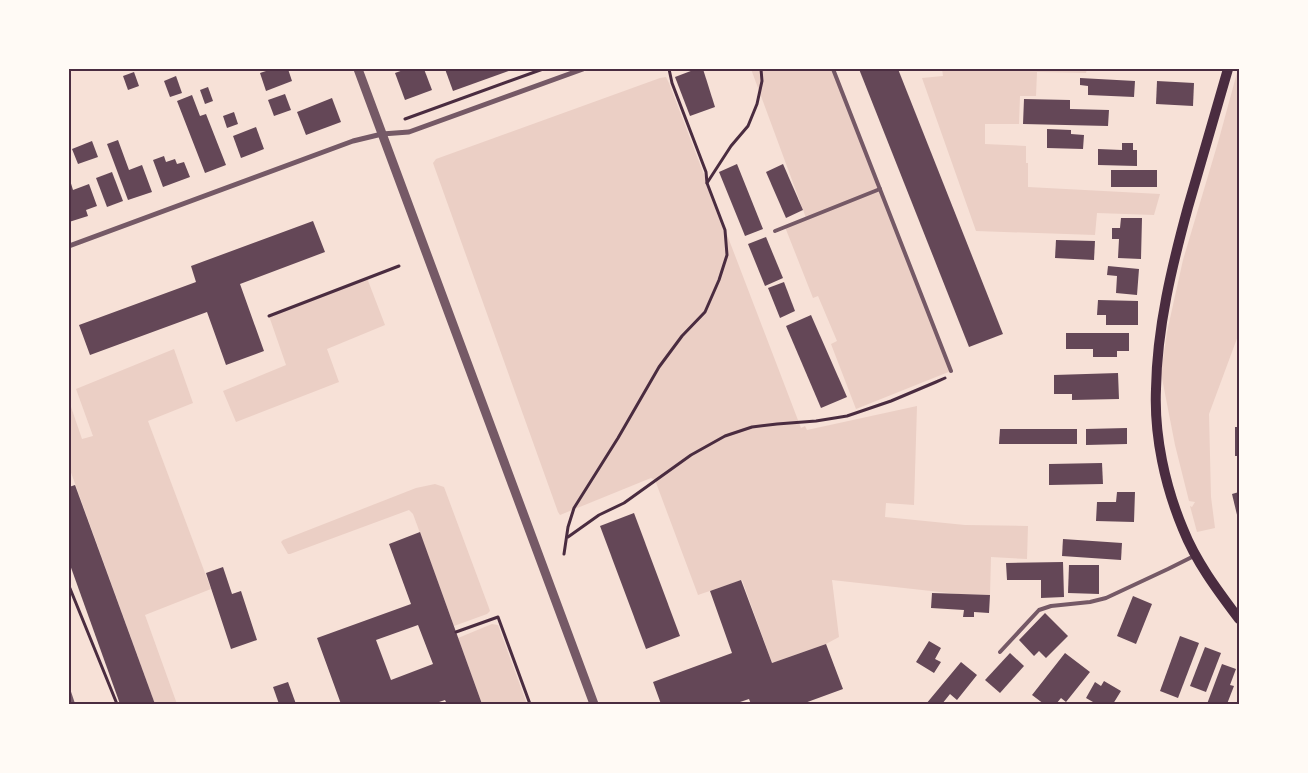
<svg xmlns="http://www.w3.org/2000/svg" width="1308" height="773" viewBox="0 0 1308 773" font-family="Arial,sans-serif">
<rect width="100%" height="100%" fill="#f7e1d7"/>
<g fill="#ebcfc5">
<polygon points="751,69 833,69 951,371 856,409 831,344 837,341 818,296 813,298 785,227 806,218"/>
<polygon points="942,69 1087,69 1086,73 1037,72 1036,96 1020,96 1019,124 985,124 985,144 1026,146 1026,163 1028,163 1028,187 1160,194 1154,215 1097,213 1095,235 976,231 922,78 943,76"/>
<polygon points="1238,69 1239,69 1239,333 1209,414 1211,497 1215,528 1197,532 1190,506 1192,507 1195,502 1189,501 1175,445 1161,373 1167,332 1183,260 1219,139"/>
<polygon points="666,77 669,83 801,428 805,426 807,430 917,406 914,505 886,503 885,517 965,525 1028,526 1027,559 991,557 990,595 958,594 832,580 839,637 826,644 772,663 742,580 698,595 655,480 651,478 560,515 558,512 433,163 436,159 660,78"/>
<polygon points="367,278 385,325 327,349 339,382 236,422 223,391 286,365 269,316"/>
<polygon points="174,349 193,403 148,421 211,589 145,615 177,704 155,704 69,467 69,401 82,439 93,436 76,389"/>
<polygon points="435,484 444,487 489,608 490,611 487,614 454,626 413,514 409,510 290,554 288,554 281,542 283,540 416,488"/>
<polygon points="492,624 498,625 527,704 482,704 458,638"/>
</g>
<g fill="#644757" fill-rule="evenodd">
<polygon points="272,69 288,69 292,81 266,91 260,73"/>
<polygon points="406,69 424,69 432,90 405,100 395,73"/>
<polygon points="445,69 514,69 453,91"/>
<polygon points="696,69 703,69 715,107 690,116 675,77"/>
<polygon points="859,69 898,69 1003,334 969,347"/>
<polygon points="134,72 139,86 128,90 123,76"/>
<polygon points="176,76 182,93 170,97 164,81"/>
<polygon points="1080,78 1135,81 1134,97 1088,95 1088,86 1080,85"/>
<polygon points="1157,81 1194,83 1193,106 1156,104"/>
<polygon points="208,87 213,101 205,104 200,90"/>
<polygon points="285,94 291,110 274,116 268,100"/>
<polygon points="192,95 200,116 206,114 226,165 205,173 177,101"/>
<polygon points="332,98 341,122 306,135 297,112"/>
<polygon points="1024,99 1070,100 1070,109 1109,110 1108,126 1023,124"/>
<polygon points="234,112 238,124 227,128 223,116"/>
<polygon points="256,127 264,149 241,158 233,136"/>
<polygon points="1047,129 1071,130 1071,134 1084,135 1083,149 1047,148"/>
<polygon points="118,140 129,170 142,165 152,192 128,200 107,144"/>
<polygon points="92,141 98,157 78,164 72,149"/>
<polygon points="1122,143 1133,143 1133,150 1137,150 1137,166 1098,165 1098,149 1122,150"/>
<polygon points="164,156 166,162 175,159 177,164 184,162 190,177 163,187 153,160"/>
<polygon points="737,164 763,229 745,236 719,172"/>
<polygon points="783,164 803,210 786,218 766,172"/>
<rect x="1111" y="170" width="46" height="17"/>
<polygon points="112,172 123,201 107,207 96,178"/>
<polygon points="69,177 73,190 89,184 97,206 86,210 88,216 69,222"/>
<polygon points="1121,218 1142,218 1141,259 1118,258 1119,239 1112,239 1112,228 1120,228"/>
<polygon points="313,221 325,252 240,284 264,351 226,365 207,312 90,355 79,325 196,282 191,266"/>
<polygon points="766,237 783,278 765,286 748,244"/>
<polygon points="1056,240 1095,241 1094,260 1055,258"/>
<polygon points="1108,266 1139,269 1137,295 1116,293 1117,276 1107,275"/>
<polygon points="784,282 795,311 780,318 768,288"/>
<polygon points="1098,300 1138,301 1138,325 1106,325 1106,315 1097,315"/>
<polygon points="811,315 847,397 821,408 786,326"/>
<polygon points="1066,333 1129,333 1129,351 1117,351 1117,357 1093,357 1093,349 1066,349"/>
<polygon points="1118,373 1119,399 1072,400 1072,394 1054,394 1054,375"/>
<rect x="1235" y="427" width="4" height="29"/>
<polygon points="1127,428 1127,444 1086,445 1086,429"/>
<polygon points="1000,429 1077,429 1077,444 999,444"/>
<polygon points="1102,463 1103,484 1049,485 1049,464"/>
<polygon points="75,485 155,704 120,704 69,562 69,487"/>
<polygon points="1117,492 1135,492 1134,522 1096,521 1097,502 1116,502"/>
<polygon points="1239,492 1239,519 1238,519 1232,494"/>
<polygon points="634,513 680,636 646,649 600,526"/>
<path d="M420 532 482 704H447L445 700 433 704H341L317 638 411 604 389 544ZM418 625 433 664 391 680 376 640Z"/>
<polygon points="1063,539 1122,543 1121,560 1062,556"/>
<polygon points="1063,562 1064,597 1041,598 1041,580 1007,580 1006,563"/>
<polygon points="1069,565 1099,565 1099,594 1068,593"/>
<polygon points="223,567 232,594 241,591 257,640 231,649 206,573"/>
<polygon points="741,580 772,663 826,644 843,689 802,704 751,704 749,699 734,704 661,704 653,682 732,653 710,591"/>
<polygon points="932,593 990,595 989,613 974,612 974,617 963,617 964,610 931,608"/>
<polygon points="1133,596 1152,604 1136,644 1117,636"/>
<polygon points="1045,613 1068,636 1046,658 1039,651 1034,656 1019,640"/>
<polygon points="1180,636 1199,643 1178,698 1160,691"/>
<polygon points="929,641 941,648 935,659 941,662 934,673 916,662"/>
<polygon points="1205,647 1221,653 1206,692 1190,686"/>
<polygon points="1010,653 1024,666 1000,693 985,680"/>
<polygon points="1065,653 1090,672 1066,702 1061,698 1056,704 1044,704 1032,695"/>
<polygon points="961,662 977,675 957,700 950,694 942,704 926,704"/>
<polygon points="1222,664 1236,669 1230,685 1234,686 1227,704 1207,704"/>
<polygon points="1104,681 1121,691 1113,704 1092,704 1093,702 1086,698 1095,682 1101,686"/>
<polygon points="288,682 296,704 279,704 273,687"/>
</g>
<g fill="none" stroke-linecap="round" stroke-linejoin="round">
<g stroke="#4a2c40" stroke-width="3">
<polyline points="669,69 672,83 706,172 707,183"/>
<polyline points="405,119 543,69"/>
<polyline points="269,316 399,266"/>
<polyline points="568,537 599,515 624,503 691,455 725,436 752,427 777,424 816,421 847,416 891,401 936,382 945,378"/>
<polyline points="564,554 568,527 574,508 618,438 659,367 682,336 705,312 719,280 727,255 725,230 707,183 731,146 748,126 757,104 762,81 761,69"/>
<polyline points="69,586 117,704"/>
<polyline points="456,632 498,617 530,704"/>
</g>
<g stroke="#755966" stroke-width="4">
<polyline points="833,69 951,371"/>
<polyline points="775,231 880,189"/>
<polyline points="1000,652 1039,610 1051,606 1090,602 1106,598 1168,569 1194,556"/>
<polyline points="69,692 73,704"/>
</g>
<polyline stroke="#755966" stroke-width="5" points="69,246 353,141 382,134 409,132 583,69"/>
<polyline stroke="#755966" stroke-width="9" points="358,69 594,704"/>
<path stroke="#4a2c40" stroke-width="10" d="M1228 69C1215 115 1201 161 1188 207 1172 266 1157 327 1156 389 1154 436 1165 486 1183 529 1196 562 1218 591 1239 619"/>
</g>
<rect width="1308" height="773" fill="none" stroke="#fffaf5" stroke-width="140"/>
<rect x="70" y="70" width="1168" height="633" fill="none" stroke="#4a2c40" stroke-width="2"/>
</svg>
